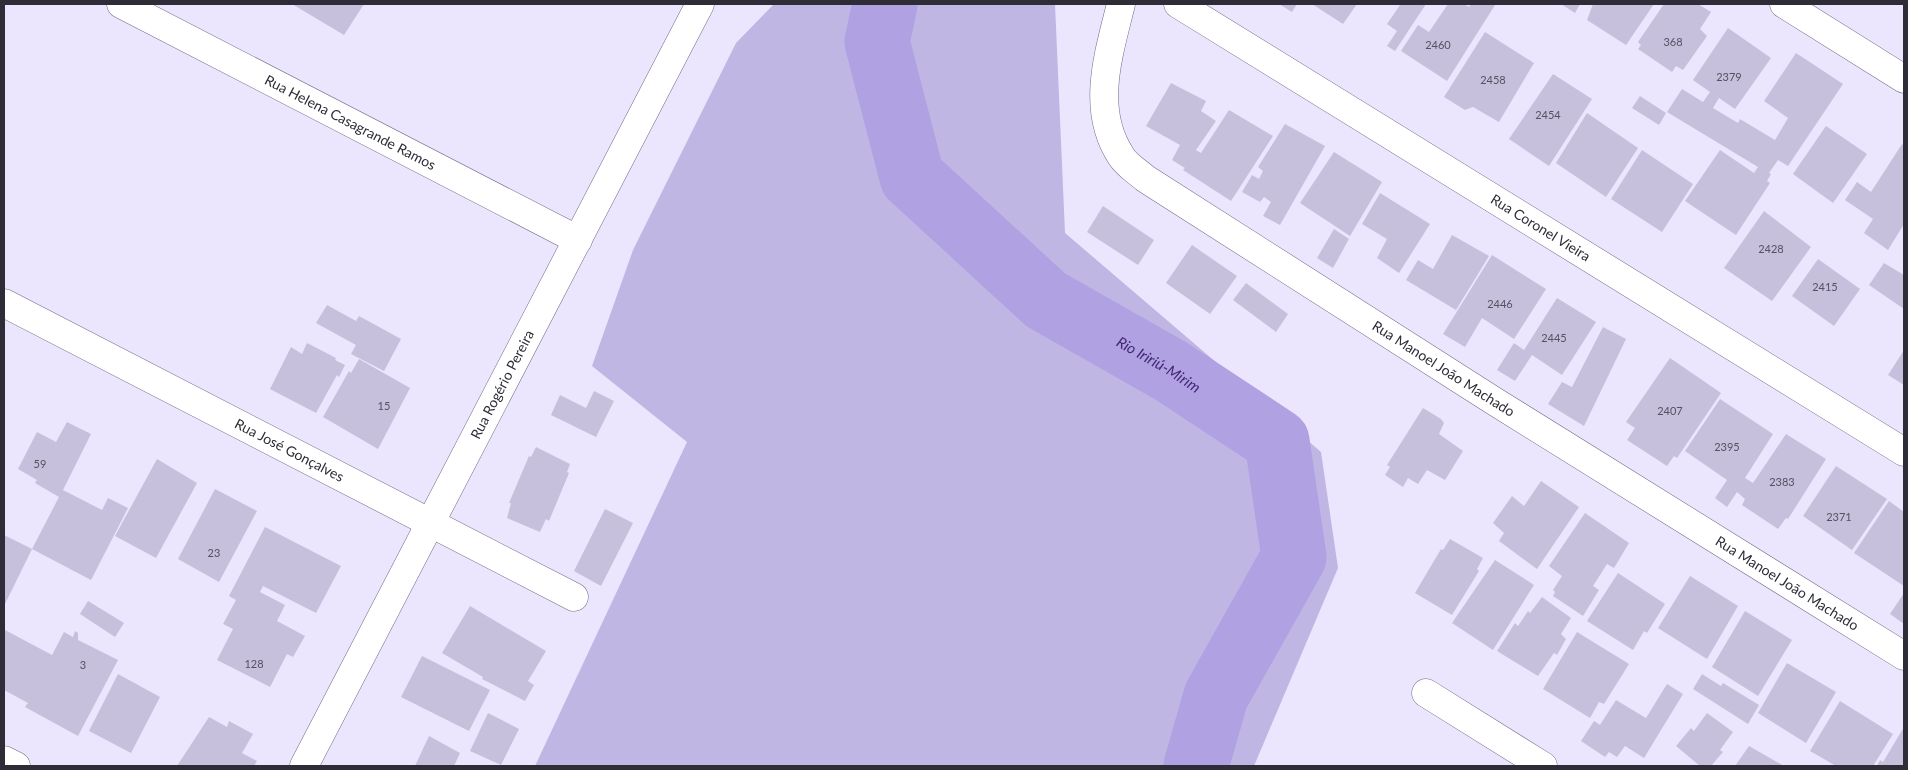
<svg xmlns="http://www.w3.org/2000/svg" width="1908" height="770" viewBox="0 0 1908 770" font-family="Lato,sans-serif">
<rect width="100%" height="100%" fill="#ebe6fe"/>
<polygon fill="#c0b6e3" points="774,4 1055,4 1065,233 1321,452 1338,568 1254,766 535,766 687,442 592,366 633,250 736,43"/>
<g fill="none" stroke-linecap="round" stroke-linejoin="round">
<path stroke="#b0a1e2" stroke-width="65" id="s1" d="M885 4 877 42 912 177 1046 300 1171 371 1277 441 1294 557 1216 696 1196 766"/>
</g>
<g fill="#c6c0dd">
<polygon points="292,4 364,4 344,35"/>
<polygon points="1279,4 1297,4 1292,12"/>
<polygon points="1312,4 1357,4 1343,24"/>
<polygon points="1398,4 1426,4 1395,51 1387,46 1397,31 1387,24 1400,5"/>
<polygon points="1448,4 1464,4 1469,7 1471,4 1495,5 1447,81 1401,51 1418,25 1429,32"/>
<polygon points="1561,4 1580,4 1575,13"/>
<polygon points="1593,4 1654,4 1626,45 1587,20"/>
<polygon points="1664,4 1698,4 1711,12 1700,29 1707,36 1683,70 1676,66 1672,72 1638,49 1641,45 1638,42"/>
<polygon points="1728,28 1771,58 1735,109 1719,98 1713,108 1738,123 1740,119 1775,140 1788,118 1764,101 1796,53 1843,84 1788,166 1778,160 1769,173 1771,174 1767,181 1770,183 1736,235 1685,201 1720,150 1754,173 1758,167 1667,112 1682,89 1703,102 1710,92 1693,80"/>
<polygon points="1485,32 1534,63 1499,122 1473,107 1465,110 1444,97"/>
<polygon points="1553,74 1592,99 1549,166 1509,139"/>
<polygon points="1171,83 1206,101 1201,111 1216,121 1196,150 1201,153 1229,110 1273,136 1231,201 1183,170 1185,168 1172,160 1180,145 1146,126"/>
<polygon points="1640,96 1666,113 1659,125 1632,108"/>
<polygon points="1587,113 1638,148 1606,197 1556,163"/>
<polygon points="1285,124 1325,146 1280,225 1263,216 1271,202 1264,197 1260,202 1242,192 1252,175 1259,179 1263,171 1258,167"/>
<polygon points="1826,126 1867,154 1833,203 1793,174"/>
<polygon points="1902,144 1904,146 1904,224 1888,250 1864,233 1873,219 1845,200 1857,182 1871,192"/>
<polygon points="1642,150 1693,184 1662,232 1611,199"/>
<polygon points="1334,152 1382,182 1350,236 1300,203"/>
<polygon points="1380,193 1430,224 1399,273 1377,258 1387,239 1362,224"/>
<polygon points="1103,206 1154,240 1138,265 1087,232"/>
<polygon points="1764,211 1811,247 1772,301 1724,268"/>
<polygon points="1334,229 1349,239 1333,268 1317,258"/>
<polygon points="1452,235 1489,256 1456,310 1406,280 1418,260 1433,269"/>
<polygon points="1192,245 1237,276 1210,314 1166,283"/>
<polygon points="1492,255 1546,289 1514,339 1482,318 1465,347 1443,334"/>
<polygon points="1818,259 1860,289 1834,326 1792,296"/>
<polygon points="1884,263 1904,275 1904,309 1869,285"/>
<polygon points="1246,283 1288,314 1276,332 1233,300"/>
<polygon points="1557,298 1596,322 1562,375 1532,355 1515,381 1497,370 1514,343 1524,350"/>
<polygon points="327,305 356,321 359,316 401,339 384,371 351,354 356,345 316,323"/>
<polygon points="1603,327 1626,339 1584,426 1548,404 1562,382 1572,387"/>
<polygon points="307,343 336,358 335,360 345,365 339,377 337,375 316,413 270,389 291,347 302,354"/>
<polygon points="1904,350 1904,385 1888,375"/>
<polygon points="1670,358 1721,393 1677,458 1674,456 1667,466 1627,440 1635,428 1626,422"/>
<polygon points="359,359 410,388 378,449 323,417 349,371 351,373"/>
<polygon points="594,391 614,401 596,437 551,415 560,395 586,408"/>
<polygon points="1720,399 1773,434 1745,478 1753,483 1786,434 1826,459 1788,519 1786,518 1778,529 1742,505 1745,499 1737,492 1727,507 1715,498 1727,480 1685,451"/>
<polygon points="1423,408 1441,419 1444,423 1439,434 1463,451 1445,480 1427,470 1418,484 1408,478 1403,487 1385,475 1390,467 1387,465"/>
<polygon points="67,422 91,434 63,490 102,510 108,498 128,508 91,580 32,549 59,497 35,483 37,480 18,469 37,432 56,442"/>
<polygon points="536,447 570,464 567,472 569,473 549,521 546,519 540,532 507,518 511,503 509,503 529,456 531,457"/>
<polygon points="157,459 197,483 156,558 115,536"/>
<polygon points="1836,466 1887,499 1852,550 1803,516"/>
<polygon points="1541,481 1579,507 1537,569 1499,541 1504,533 1493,523 1512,496 1524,506"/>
<polygon points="215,489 257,511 219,582 178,559"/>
<polygon points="1889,501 1904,512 1904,586 1854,553"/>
<polygon points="605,509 633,523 601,586 574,571"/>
<polygon points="1585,513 1629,543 1614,568 1607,564 1593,586 1599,590 1583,616 1553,596 1555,592 1553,590 1562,576 1549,566"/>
<polygon points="265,527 341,566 316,613 263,586 260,592 285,605 277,621 305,636 293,657 287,654 270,687 217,660 233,629 223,624 236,600 229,596"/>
<polygon points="4,535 32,549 4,606"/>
<polygon points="1450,539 1483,558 1477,569 1479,571 1452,615 1415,593 1441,549 1443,550"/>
<polygon points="1495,560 1534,585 1493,650 1452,623"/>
<polygon points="1618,573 1665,604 1647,633 1644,631 1633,650 1587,621"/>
<polygon points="1690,576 1738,606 1707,659 1658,628"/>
<polygon points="1904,593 1904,624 1890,614"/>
<polygon points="1542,597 1571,618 1561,634 1566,639 1557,655 1554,653 1538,676 1497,651 1515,623 1518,626 1528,611 1530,613"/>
<polygon points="88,601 124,623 115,637 80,614"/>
<polygon points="470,606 546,651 528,681 534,685 525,701 482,679 483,677 442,653"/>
<polygon points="1745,611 1792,640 1758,696 1712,667"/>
<polygon points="5,630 52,655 64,632 73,637 75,631 78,633 78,640 118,660 78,736 25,707 28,703 4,690"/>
<polygon points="1577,632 1629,664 1604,704 1599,702 1590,718 1543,689"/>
<polygon points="422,656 490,690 469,731 401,697"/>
<polygon points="1787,663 1836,692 1806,743 1758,713"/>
<polygon points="118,674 160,697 131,753 89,731"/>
<polygon points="1702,674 1721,686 1723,683 1759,705 1748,724 1693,689"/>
<polygon points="1667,684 1683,694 1644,758 1625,746 1617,757 1609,752 1605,757 1581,741 1594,721 1600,725 1616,700 1646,718"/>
<polygon points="1840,701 1893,734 1873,766 1836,766 1810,751"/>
<polygon points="488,713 519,729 501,765 470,751"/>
<polygon points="1707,713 1733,732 1720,750 1723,752 1711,766 1700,766 1676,746 1691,728 1694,731"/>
<polygon points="209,717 227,727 229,721 253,734 242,753 257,761 254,766 177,766"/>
<polygon points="1904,727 1904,766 1877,766 1880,760 1883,762"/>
<polygon points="429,736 460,753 454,766 415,766"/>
<polygon points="1749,746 1784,766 1735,766"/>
</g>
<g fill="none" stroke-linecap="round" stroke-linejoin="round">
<g stroke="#716b85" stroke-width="29">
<g id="street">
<path id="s2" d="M121 4 578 240"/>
<path id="s3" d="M1121 4C1109 53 1090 109 1121 156 1126 165 1138 172 1146 179L1494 401 1904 656"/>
<path id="s4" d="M4 303 574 597"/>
<polyline points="1426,693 1543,766"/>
<polyline points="4,760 16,766"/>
</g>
</g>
<g stroke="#716b85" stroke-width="29">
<g id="secondary">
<path id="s5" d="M1178 4 1904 452"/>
<polyline points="1784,4 1904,79"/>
<path id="s6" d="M304 766 700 4"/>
</g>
</g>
<use href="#street" stroke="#fff" stroke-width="28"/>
<use href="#secondary" stroke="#fff" stroke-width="28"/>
</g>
<g text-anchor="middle" stroke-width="4" stroke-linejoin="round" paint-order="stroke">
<g font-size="11" fill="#545160">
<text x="1673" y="46">368</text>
<text x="1438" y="49">2460</text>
<text x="1729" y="81">2379</text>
<text x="1493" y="84">2458</text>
<text x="1548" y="119">2454</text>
<text x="1771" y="253">2428</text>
<text x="1825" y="291">2415</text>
<text x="1500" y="308">2446</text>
<text x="1554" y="342">2445</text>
<text x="384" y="410">15</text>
<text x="1670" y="415">2407</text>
<text x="1727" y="451">2395</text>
<text x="40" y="468">59</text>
<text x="1782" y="486">2383</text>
<text x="1839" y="521">2371</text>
<text x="214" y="557">23</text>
<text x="254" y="668">128</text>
<text x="83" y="669">3</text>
</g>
<g font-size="14" fill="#2e2c37" stroke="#f7f6fc">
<text dy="5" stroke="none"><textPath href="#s2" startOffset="258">Rua Helena Casagrande Ramos</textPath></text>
<text dy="5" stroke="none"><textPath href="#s5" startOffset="426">Rua Coronel Vieira</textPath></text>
<text dy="5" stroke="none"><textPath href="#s3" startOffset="544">Rua Manoel João Machado</textPath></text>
<text dy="5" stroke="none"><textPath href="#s6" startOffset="430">Rua Rogério Pereira</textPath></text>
<text dy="5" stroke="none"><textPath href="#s4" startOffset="321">Rua José Gonçalves</textPath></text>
<text dy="5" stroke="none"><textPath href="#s3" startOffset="949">Rua Manoel João Machado</textPath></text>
</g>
<g font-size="15" font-style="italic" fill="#422874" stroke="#f7f6fc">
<text dy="5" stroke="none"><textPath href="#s1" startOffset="490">Rio Iririú-Mirim</textPath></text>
</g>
</g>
<rect width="1908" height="770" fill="none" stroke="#2e2c37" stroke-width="10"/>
</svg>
